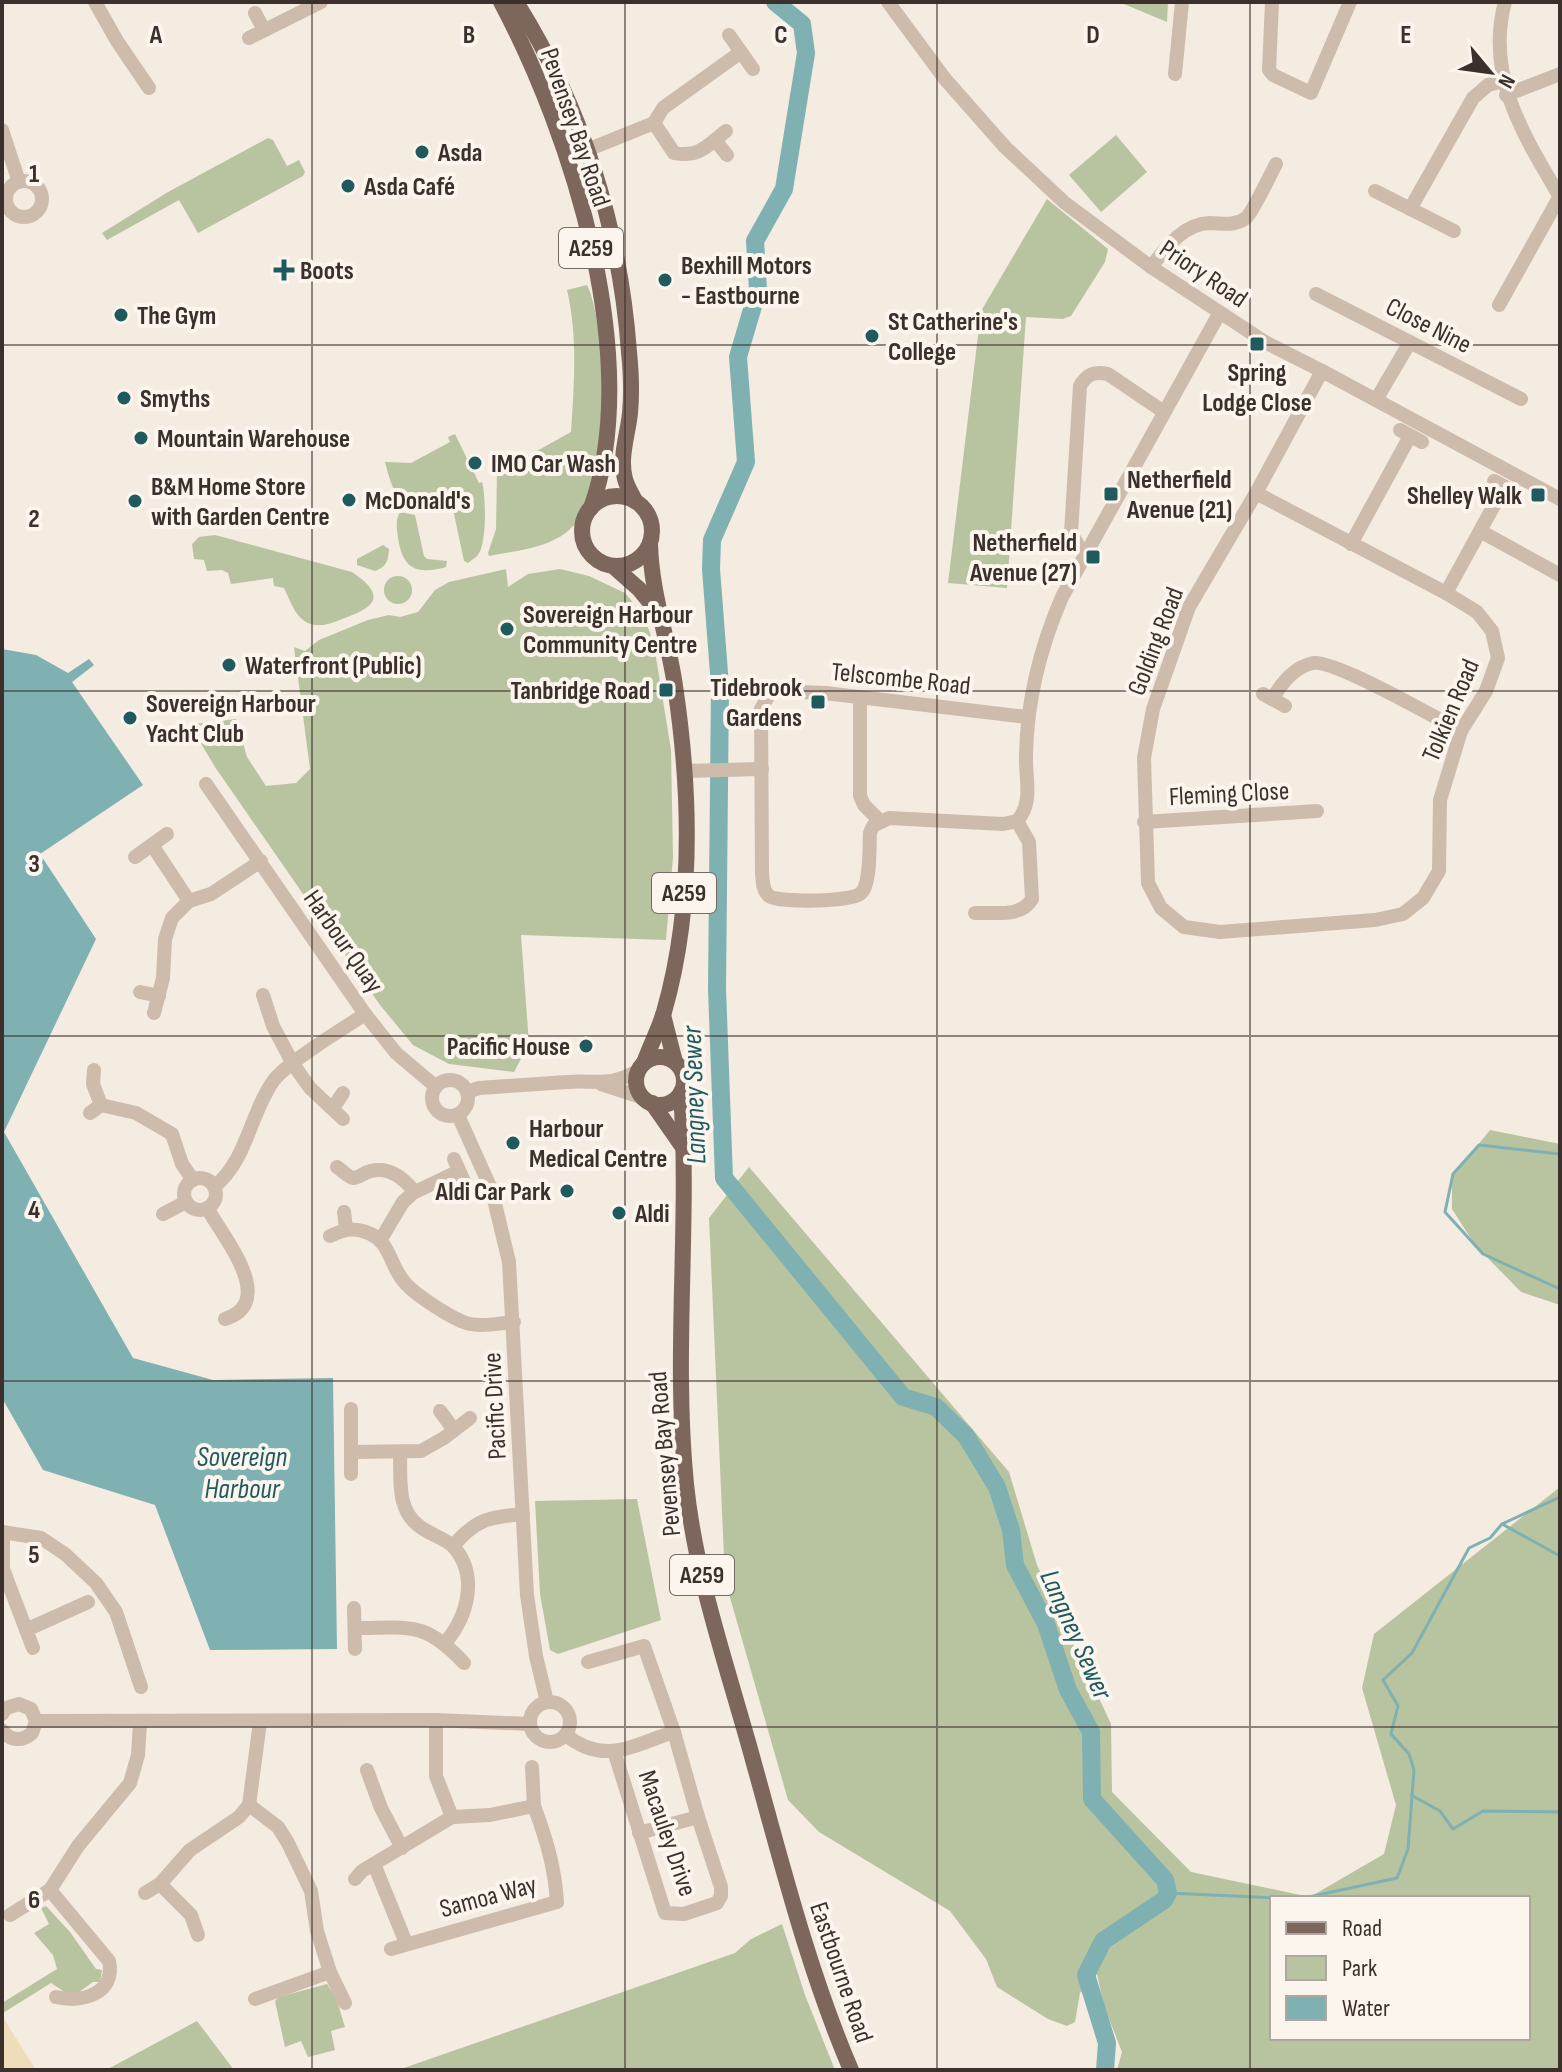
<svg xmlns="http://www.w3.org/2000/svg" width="1562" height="2072" viewBox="0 0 1562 2072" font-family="'Sofia Sans Condensed',sans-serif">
<rect width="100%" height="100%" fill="#f4ebe1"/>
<g fill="#b8c4a0" fill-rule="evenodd">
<polygon points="1119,2 1168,2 1167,22"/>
<polygon points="1116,135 1147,172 1101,212 1069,175"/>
<polygon points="268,138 273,140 287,166 299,160 305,172 303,176 198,233 179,200 107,240 102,233 168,192"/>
<polygon points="1047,199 1108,249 1105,262 1071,316 1063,319 1026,317 1007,588 948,583 981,311"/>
<path d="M587 285C609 329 608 486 574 525 554 548 519 550 489 556L488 553 496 529 497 473 571 432C574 385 578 337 567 290Z"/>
<path d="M455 434 479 483 482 482C486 496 487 543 478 555 477 557 470 561 468 563L464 561 454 514 447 500C406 483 402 528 385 462L411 463 450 442 448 437Z"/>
<path d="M400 512 415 515 424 556 427 559 447 561 446 567C416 575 403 569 398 538 397 529 395 520 400 512Z"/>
<path d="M215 535 352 572C379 590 383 604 350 616 336 621 323 629 308 623 295 617 290 600 284 588L274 586 273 578 231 584 228 573 222 570 207 571 204 560 194 559 192 544 199 537Z"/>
<path d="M383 545 389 549C388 561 387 566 375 571L357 565V559Z"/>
<polygon points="506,569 508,587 528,574 560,569 589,576 625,593 644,616 654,645 671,750 673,857 666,940 521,935 529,1044 514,1072 449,1064 413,1045 380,1005 215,767 193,730 195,724 236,719 247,757 266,786 296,783 310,769 294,647 305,651 319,640 368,620 389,615 400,617 418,612 435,590 449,582"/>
<circle cx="398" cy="590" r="14"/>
<polygon points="1490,1130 1560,1144 1560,1305 1521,1292 1475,1245 1452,1209 1452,1177"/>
<path d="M749 1167 1009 1472 1037 1565 1111 1724 1112 1792 1191 1872 1310 1897 1384 1854 1396 1805 1362 1688 1374 1634 1560 1487V2070H1117L1122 2052 1104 2006 1097 1974 1080 1993 1075 2022 1067 2026 1048 2019 997 1987 986 1959 950 1911 819 1832 788 1800 725 1580 709 1218ZM1272 1898H1528V2038H1272Z"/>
<polygon points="637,1499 661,1620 558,1654 550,1650 540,1594 535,1501"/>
<polygon points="46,1906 70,1932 96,1969 102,1970 100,1982 93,1982 72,1997 51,1983 3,2013 2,2003 57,1969 53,1955 34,1933 49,1924 41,1908"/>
<polygon points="782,1924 805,1995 835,2070 398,2070 735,1953 751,1939"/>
<polygon points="327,1984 336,1998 345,2027 331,2031 335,2050 308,2057 301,2041 285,2047 275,2001 279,1997"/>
<polygon points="197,2021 234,2070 106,2070"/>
</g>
<polygon fill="#efdcb8" points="2,2016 36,2070 2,2070"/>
<polygon fill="#7fb0b2" points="2,649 36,655 68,673 89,659 94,665 72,682 143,785 40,854 96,939 4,1132 133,1358 213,1380 333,1378 337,1649 210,1650 155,1505 43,1470 2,1398"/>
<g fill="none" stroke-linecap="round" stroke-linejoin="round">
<g stroke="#7fb0b2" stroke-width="3">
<polyline points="1560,1154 1479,1145 1453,1174 1445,1212 1483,1254 1560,1289"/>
<polyline points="1502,1524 1560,1556"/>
<polyline points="1411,1795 1440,1811 1453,1829 1483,1811 1560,1812"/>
<polyline points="1168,1893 1279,1898"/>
<polyline points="1304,1898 1397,1878 1408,1849 1414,1770 1409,1754 1391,1734 1398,1706 1383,1680 1412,1653 1469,1548 1490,1538 1502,1524 1560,1497"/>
</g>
<polyline stroke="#7fb0b2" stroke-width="18" points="775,2 802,24 806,53 784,189 755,241 758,289 738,357 746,462 712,540 711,569 720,686 717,989 724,1178 903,1397 936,1407 966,1436 997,1487 1011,1530 1015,1565 1046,1624 1068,1690 1091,1732 1092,1799 1165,1880 1168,1893 1164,1900 1103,1941 1086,1975 1107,2043 1105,2070"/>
<g stroke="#cdbbac" stroke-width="14">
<polyline points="95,2 117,41 149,88"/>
<polyline points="888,2 945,79 1005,147 1065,203 1151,267 1265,342 1322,371 1560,499"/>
<polyline points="1272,2 1269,70 1273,75 1311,93 1350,2"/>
<path d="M1505 2C1485 75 1524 136 1560 197"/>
<polyline points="255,13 264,30"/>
<polyline points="729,35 753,69"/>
<polyline points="249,38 321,2"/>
<polyline points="1175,74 1182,2"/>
<polyline points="1506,95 1560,74"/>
<path d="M654 123 674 153C699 158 707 146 726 131"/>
<polyline points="2,130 19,182"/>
<polyline points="715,140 727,155"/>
<polyline points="587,150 654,123 663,108 741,52"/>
<circle cx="24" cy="199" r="18"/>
<polyline points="1375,191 1454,231"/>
<polyline points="1410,209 1473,98 1488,85 1503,81"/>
<path d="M1151 267C1166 248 1183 224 1209 223 1222 223 1234 227 1246 218 1253 212 1270 175 1276 164"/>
<polyline points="1316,294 1521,399"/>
<polyline points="1499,305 1560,196"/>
<polyline points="1376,400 1410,342"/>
<polyline points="1400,430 1422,442"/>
<polyline points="1494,481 1516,493"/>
<polyline points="1256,493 1446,593 1477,612 1492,631 1498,658 1486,691 1461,731 1440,800 1439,871 1423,898 1403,914 1375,920 1220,932 1184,927 1161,908 1148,883 1144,758 1153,709 1189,607 1256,493 1322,371"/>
<polyline points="1480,531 1560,575"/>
<polyline points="1351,544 1410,436"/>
<path d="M1087 552 1079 547 1071 533 1080 386C1087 374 1094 371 1108 374L1164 412"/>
<polyline points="1446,593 1504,487"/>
<polyline points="1263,694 1285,706"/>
<polyline points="860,698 860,796 864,805 880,821"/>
<path d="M1272 699C1282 683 1294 667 1313 663 1334 659 1436 718 1461 731"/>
<polyline points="685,771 762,769"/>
<polyline points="206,784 365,1014 396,1053 435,1086"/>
<path d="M1017 821 1003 824 889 818 873 826 870 833C869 848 871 884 861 893 853 902 779 903 769 896 762 890 763 881 762 873L761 709 770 693 776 691 825 693 1027 717"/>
<path d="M1017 821C1034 803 1025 777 1026 755 1027 699 1040 648 1062 597L1219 314"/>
<polyline points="1144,822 1317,811"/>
<polyline points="152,845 189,901"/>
<polyline points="135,857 167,834"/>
<path d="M975 913C995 912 1021 918 1032 899L1029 842 1017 821"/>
<polyline points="140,992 159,996"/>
<polyline points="263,995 273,1026 293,1064 310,1088 343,1119"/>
<polyline points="154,1013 163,978 165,939 172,918 189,901 211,894 261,861"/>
<polyline points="94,1070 93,1084 101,1105"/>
<circle cx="450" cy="1098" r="18"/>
<polyline points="601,1084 644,1098"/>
<path d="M467 1092 479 1088C509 1086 538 1084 567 1082 596 1080 612 1087 639 1070"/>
<polyline points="333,1108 343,1093"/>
<polyline points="90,1113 101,1105 136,1113 172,1134 182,1164 193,1180"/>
<polyline points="458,1115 492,1191 509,1262 527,1595 536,1656 547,1702"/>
<polyline points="454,1159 467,1188"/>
<path d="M337 1167C342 1170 348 1177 353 1178 359 1178 365 1172 371 1171 390 1166 404 1179 415 1192"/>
<circle cx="200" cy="1194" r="16"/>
<path d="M214 1187C247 1161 250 1113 274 1080 289 1061 343 1029 365 1014"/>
<path d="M207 1208C224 1238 278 1302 225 1319"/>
<polyline points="344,1212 346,1228"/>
<polyline points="163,1214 186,1202"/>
<path d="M330 1236C343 1230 351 1227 366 1232 392 1241 389 1267 406 1284 417 1296 455 1321 470 1324 484 1327 500 1323 514 1322"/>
<polyline points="381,1239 403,1202 413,1193 459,1171"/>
<polyline points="351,1409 351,1474"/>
<polyline points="440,1411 454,1430"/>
<polyline points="352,1452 421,1451 444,1438 470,1418"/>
<path d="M400 1453C401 1478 396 1509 419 1526 429 1534 442 1537 453 1546 476 1519 489 1517 523 1514"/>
<polyline points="2,1532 41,1538 65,1554 96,1583 116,1612 141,1687"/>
<polyline points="3,1532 3,1569 33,1648"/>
<polyline points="354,1608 355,1649"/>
<path d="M355 1628C409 1628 424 1620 464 1663"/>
<polyline points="26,1630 88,1602"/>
<path d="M445 1643C468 1616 479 1575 453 1546"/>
<polyline points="588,1662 644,1646 674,1732 698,1817"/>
<circle cx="550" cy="1722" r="20"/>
<path d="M2 1714 6 1708 19 1704 31 1709 36 1721 32 1733C22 1742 10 1741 2 1730"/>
<polyline points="36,1721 436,1720 530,1724"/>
<path d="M566 1735C604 1766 633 1745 674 1732"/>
<polyline points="614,1751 665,1913 684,1914 717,1903 721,1896 721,1887 698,1817 639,1833"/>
<polyline points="532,1767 534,1806"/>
<polyline points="367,1770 381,1808 402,1848"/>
<polyline points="249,1805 278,1827 288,1843 311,1891 317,1931 330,1972 345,2003"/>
<polyline points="374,1864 406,1943"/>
<polyline points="355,1879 362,1871 452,1817"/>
<polyline points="160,1884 191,1915 198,1935"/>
<path d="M50 1890 109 1961C116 1994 82 2003 56 1997"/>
<polyline points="145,1893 160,1884 190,1850 239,1817 249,1805 260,1722"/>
<polyline points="10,1915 50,1890 78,1846 130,1783 138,1755 140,1723"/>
<path d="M391 1949 557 1902C555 1868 546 1838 534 1806L490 1815 452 1817 436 1776V1720"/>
<polyline points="255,1999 330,1972"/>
</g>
<g stroke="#7d675c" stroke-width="16">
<path d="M501 2C572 135 644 361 591 508"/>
<path d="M516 2C582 107 620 228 629 352 631 372 632 392 630 413 628 434 619 458 625 479 627 487 632 494 635 501"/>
<circle cx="617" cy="531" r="35"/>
<polyline points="613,566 639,589 657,611"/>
<polyline points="663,1015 675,1062"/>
<circle cx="660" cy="1081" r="24"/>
<path d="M644 1063C650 1046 659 1029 664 1012 694 907 691 793 675 686 668 637 651 593 650 543"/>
<path d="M681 1092C690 1223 673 1353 686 1484 695 1572 724 1657 748 1742 779 1852 806 1965 851 2070"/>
<polyline points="652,1103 682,1146"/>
</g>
</g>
<path fill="none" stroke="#3b302b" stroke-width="2" stroke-opacity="0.55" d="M312 2V2070M625 2V2070M937 2V2070M1250 2V2070M2 345H1560M2 691H1560M2 1036H1560M2 1381H1560M2 1727H1560"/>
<g fill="#1f5a5e" stroke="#fbf5ee" stroke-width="3">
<circle cx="422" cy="152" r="8"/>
<circle cx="348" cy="186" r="8"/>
<path d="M280 258h8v8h8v8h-8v8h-8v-8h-8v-8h8z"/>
<circle cx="665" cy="280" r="8"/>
<circle cx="121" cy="315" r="8"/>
<circle cx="872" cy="336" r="8"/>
<rect x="1249" y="336" width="16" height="16" rx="4"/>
<circle cx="124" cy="398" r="8"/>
<circle cx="141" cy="438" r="8"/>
<circle cx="475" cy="463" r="8"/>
<rect x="1103" y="486" width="16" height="16" rx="4"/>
<rect x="1530" y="487" width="16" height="16" rx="4"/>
<circle cx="349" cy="500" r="8"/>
<circle cx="135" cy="501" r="8"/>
<rect x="1085" y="549" width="16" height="16" rx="4"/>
<circle cx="507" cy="629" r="8"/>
<circle cx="229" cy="665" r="8"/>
<rect x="658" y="682" width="16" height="16" rx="4"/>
<rect x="810" y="694" width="16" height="16" rx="4"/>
<circle cx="130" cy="718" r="8"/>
<circle cx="586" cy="1046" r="8"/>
<circle cx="513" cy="1143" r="8"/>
<circle cx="567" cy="1191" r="8"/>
<circle cx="619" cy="1213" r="8"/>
</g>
<g text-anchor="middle" stroke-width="8" stroke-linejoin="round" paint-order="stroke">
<g fill="#fbf5ee" stroke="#756b66" stroke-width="2">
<rect x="559" y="228" width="64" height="40" rx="6"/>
<rect x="652" y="873" width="64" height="40" rx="6"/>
<rect x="670" y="1555" width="64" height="40" rx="6"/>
</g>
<g font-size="24" font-weight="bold" fill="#3b302b">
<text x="591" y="256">A259</text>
<text x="684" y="901">A259</text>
<text x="702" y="1583">A259</text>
</g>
<g font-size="26" fill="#3b302b" stroke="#fbf5ee">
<text transform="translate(576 127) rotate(71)" y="9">Pevensey Bay Road</text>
<text transform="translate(1204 273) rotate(34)" y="9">Priory Road</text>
<text transform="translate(1429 325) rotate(27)" y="9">Close Nine</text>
<text transform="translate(1155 641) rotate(-69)" y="9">Golding Road</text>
<text transform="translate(901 678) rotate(6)" y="9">Telscombe Road</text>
<text transform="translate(1450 710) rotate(-67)" y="9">Tolkien Road</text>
<text transform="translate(1229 793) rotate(-3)" y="9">Fleming Close</text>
<text transform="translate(344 941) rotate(55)" y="9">Harbour Quay</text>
<text transform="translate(494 1406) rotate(-93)" y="9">Pacific Drive</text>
<text transform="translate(664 1454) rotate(-95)" y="9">Pevensey Bay Road</text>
<text transform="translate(668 1833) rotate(71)" y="9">Macauley Drive</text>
<text transform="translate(488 1896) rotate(-15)" y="9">Samoa Way</text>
<text transform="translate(842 1972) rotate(71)" y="9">Eastbourne Road</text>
</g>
<g font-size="26" font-weight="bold" fill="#3b302b" stroke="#fbf5ee" text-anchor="start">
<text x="438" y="161">Asda</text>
<text x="364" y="195">Asda Café</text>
<text x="681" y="274">Bexhill Motors<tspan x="681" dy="30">- Eastbourne</tspan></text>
<text x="300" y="279">Boots</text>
<text x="137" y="324">The Gym</text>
<text x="888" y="330">St Catherine's<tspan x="888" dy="30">College</tspan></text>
<text x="1257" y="381" text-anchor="middle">Spring<tspan x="1257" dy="30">Lodge Close</tspan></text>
<text x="140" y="407">Smyths</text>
<text x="157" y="447">Mountain Warehouse</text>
<text x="491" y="472">IMO Car Wash</text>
<text x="1127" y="488">Netherfield<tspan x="1127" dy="30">Avenue (21)</tspan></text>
<text x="151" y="495">B&amp;M Home Store<tspan x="151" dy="30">with Garden Centre</tspan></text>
<text x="1522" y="504" text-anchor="end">Shelley Walk</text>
<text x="365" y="509">McDonald's</text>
<text x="1077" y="551" text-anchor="end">Netherfield<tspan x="1077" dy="30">Avenue (27)</tspan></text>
<text x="523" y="623">Sovereign Harbour<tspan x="523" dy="30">Community Centre</tspan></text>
<text x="245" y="674">Waterfront (Public)</text>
<text x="802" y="696" text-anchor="end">Tidebrook<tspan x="802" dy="30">Gardens</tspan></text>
<text x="650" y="699" text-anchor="end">Tanbridge Road</text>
<text x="146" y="712">Sovereign Harbour<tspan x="146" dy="30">Yacht Club</tspan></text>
<text x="570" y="1055" text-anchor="end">Pacific House</text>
<text x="529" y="1137">Harbour<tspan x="529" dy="30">Medical Centre</tspan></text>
<text x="551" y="1200" text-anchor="end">Aldi Car Park</text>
<text x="635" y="1222">Aldi</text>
</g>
<g font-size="28" font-style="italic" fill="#1f5a5e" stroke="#fbf5ee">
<text transform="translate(693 1095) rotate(-92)" y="10">Langney Sewer</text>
<text x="242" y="1466">Sovereign<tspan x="242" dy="32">Harbour</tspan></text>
<text transform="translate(1077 1634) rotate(66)" y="10">Langney Sewer</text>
</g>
</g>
<g font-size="26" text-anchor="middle" font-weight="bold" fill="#3b302b" stroke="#fbf5ee" stroke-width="8" stroke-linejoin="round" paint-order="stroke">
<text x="156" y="43">A</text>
<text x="469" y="43">B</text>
<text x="781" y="43">C</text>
<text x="1093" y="43">D</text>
<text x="1406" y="43">E</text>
<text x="34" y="182">1</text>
<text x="34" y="527">2</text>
<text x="34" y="872">3</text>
<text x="34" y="1218">4</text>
<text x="34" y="1563">5</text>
<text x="34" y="1908">6</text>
</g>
<rect width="1562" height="2072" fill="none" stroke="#3b302b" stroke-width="8"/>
<rect x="1270" y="1896" width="260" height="144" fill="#fbf5ee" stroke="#aea6a0" stroke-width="2"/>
<rect x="1286" y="1922" width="40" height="12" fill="#7d675c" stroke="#aea6a0" stroke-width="2"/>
<text x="1342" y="1936" font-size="24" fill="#3b302b">Road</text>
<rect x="1286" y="1956" width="40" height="24" fill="#b8c4a0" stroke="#aea6a0" stroke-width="2"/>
<text x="1342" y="1976" font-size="24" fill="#3b302b">Park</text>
<rect x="1286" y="1996" width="40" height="24" fill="#7fb0b2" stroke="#aea6a0" stroke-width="2"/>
<text x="1342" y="2016" font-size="24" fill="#3b302b">Water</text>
<g transform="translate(1490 72) rotate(119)" stroke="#fbf5ee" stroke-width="6" paint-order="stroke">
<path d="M0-6L14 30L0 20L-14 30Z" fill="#3b302b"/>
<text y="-12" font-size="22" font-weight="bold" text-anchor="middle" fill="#3b302b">N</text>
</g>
</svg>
